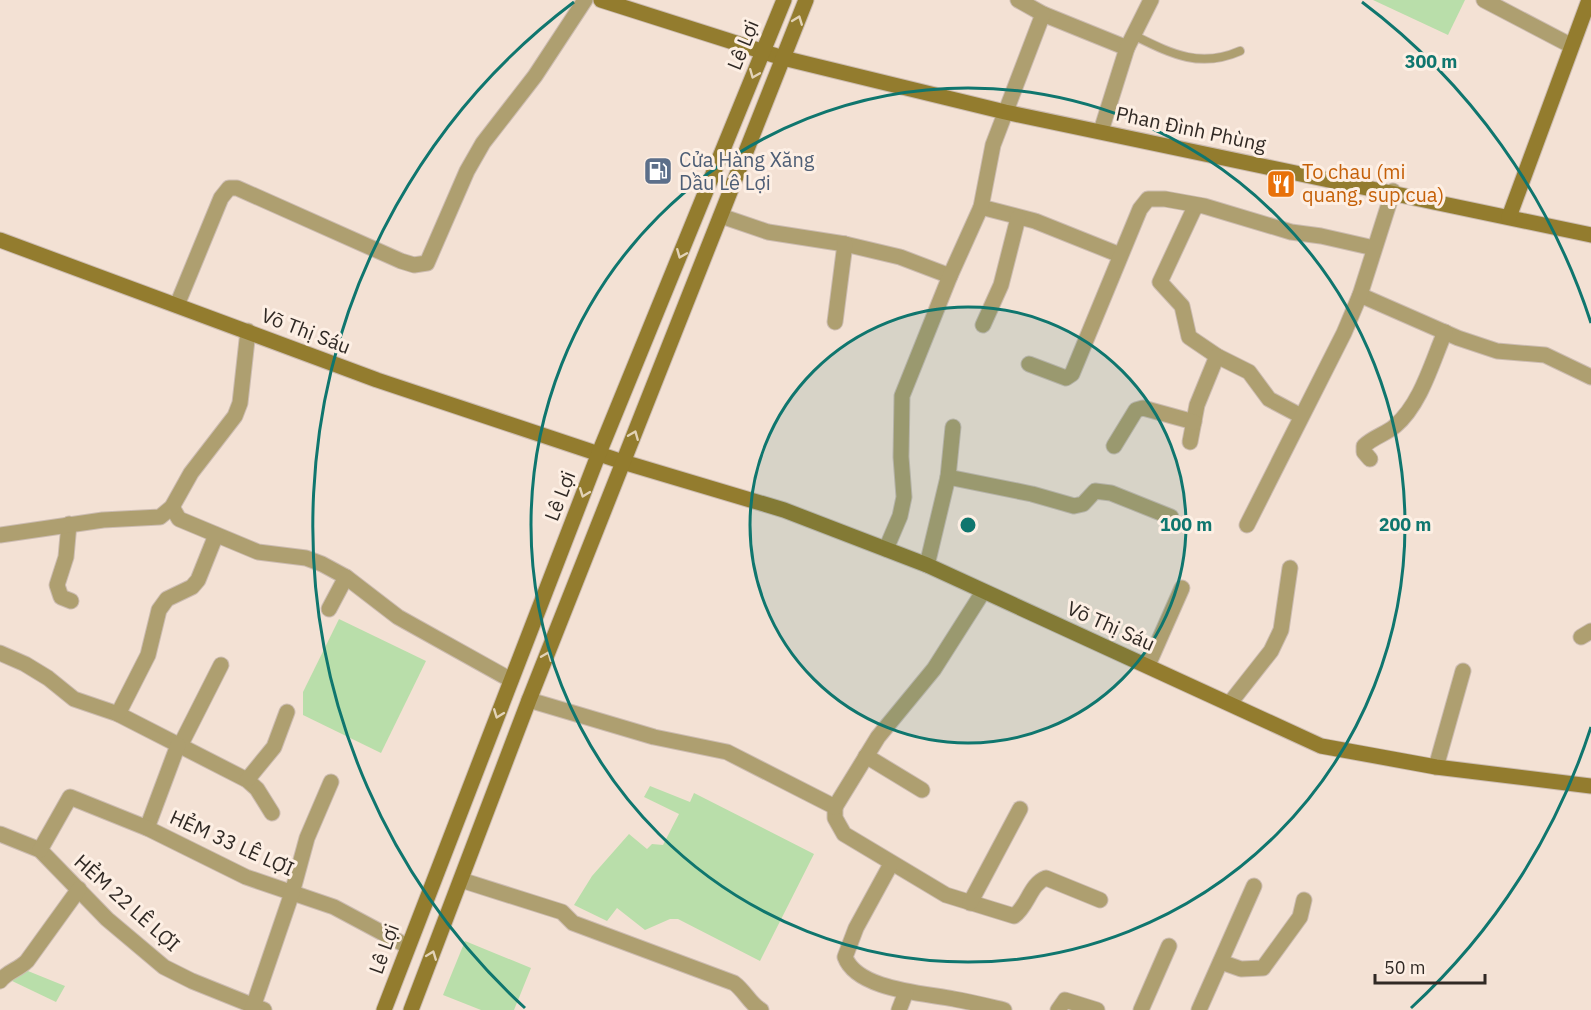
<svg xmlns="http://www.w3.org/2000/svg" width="1591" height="1010" viewBox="0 0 1591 1010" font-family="'IBM Plex Sans',sans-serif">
<rect width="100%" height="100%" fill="#f3e1d4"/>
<g fill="#b9deaa">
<polygon points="1373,0 1465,0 1448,35"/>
<polygon points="339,619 426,661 381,753 303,715 303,692"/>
<polygon points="650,786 690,802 694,793 814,854 760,961 678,919 670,919 645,930 617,908 607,921 574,905 592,876 629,834 647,849 652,844 663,845 679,814 644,797"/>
<polygon points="465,941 531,968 514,1010 481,1010 443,995"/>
<polygon points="23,969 65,986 56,1002 10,980"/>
</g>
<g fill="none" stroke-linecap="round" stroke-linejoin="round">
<g stroke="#ccbcb1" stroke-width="10">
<path id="lane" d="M1133 35C1170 53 1199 69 1240 51"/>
</g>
<g stroke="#ccbcb1" stroke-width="17">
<g id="street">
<polyline points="1018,0 1043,14 1127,48"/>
<polyline points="1484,0 1570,45"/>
<polyline points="1101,131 1127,48 1151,0"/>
<polyline points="1198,206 1194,209 1160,282 1182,306 1189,337 1217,356 1249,372 1269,399 1301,416"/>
<polyline points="981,207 1035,221 1120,255"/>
<polyline points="721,216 768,232 845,244 900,257 950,276"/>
<polyline points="1360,295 1458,338 1497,351 1545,355 1591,377"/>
<polyline points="177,305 221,198 229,188 237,188 401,261 414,265 427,263 467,171 483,143 535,76 585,0"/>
<polyline points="835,322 845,244"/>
<polyline points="983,325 1001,285 1018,218"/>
<polyline points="1029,364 1066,378 1072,374 1140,209 1148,199 1165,199 1204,206 1291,232 1321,236 1374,248"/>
<polyline points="1190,442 1197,405 1217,356"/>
<polyline points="1114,446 1136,410 1143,408 1194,422"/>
<path d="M1370 459 1364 452V446C1373 437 1386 434 1395 426 1421 404 1432 362 1445 332"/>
<polyline points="948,477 1032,494 1074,506 1083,504 1095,491 1111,493 1171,517"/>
<polyline points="172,507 179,519 258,552 306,558 322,564 346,577 398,617 511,680"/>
<polyline points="69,524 66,557 57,585 61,597 71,601"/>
<polyline points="1247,525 1344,333 1360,295 1393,191"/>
<polyline points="0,535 103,520 160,517 172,507 191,473 235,416 240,403 248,331"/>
<polyline points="886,549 900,516 904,497 901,457 902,396 950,276 981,207 993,145 1043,14"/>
<polyline points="927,565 948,477 953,427"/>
<polyline points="329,609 346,577"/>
<polyline points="1581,637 1591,631"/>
<polyline points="0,653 25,664 48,678 74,699 118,714 247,780 257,789 272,813"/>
<polyline points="1148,665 1182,588"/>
<path d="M529 700 654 737 727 752 835 807V818L844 834 946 895 1014 916C1028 906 1030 884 1046 878L1100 900"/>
<polyline points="1230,703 1271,651 1281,630 1290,568"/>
<polyline points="118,714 148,655 159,610 167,599 192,587 198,580 216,535"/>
<polyline points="180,746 221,665"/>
<polyline points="866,756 922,790"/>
<polyline points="1436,767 1463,671"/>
<polyline points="247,780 274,747 287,712"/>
<polyline points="835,807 878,737 934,669 983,592"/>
<polyline points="147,828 178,745"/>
<polyline points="0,834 40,850 107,919 164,967 192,981 264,1010"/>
<polyline points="40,850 70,797 147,828 246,877 334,907 407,946"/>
<path d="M891 864 856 928 845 957C857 990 925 993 954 999 971 1002 987 1006 1004 1010"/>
<path d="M461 880 562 912 573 923 734 983C745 991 750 1004 761 1010"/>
<polyline points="970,903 1020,809"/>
<polyline points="1221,962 1241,969 1263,968 1300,917 1304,900"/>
<path d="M0 981C8 971 18 970 27 961L79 889"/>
<polyline points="252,1010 292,893 307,838 331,782"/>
<polyline points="899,1010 906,992"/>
<polyline points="1058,1010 1065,1000 1097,1010"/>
<polyline points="1141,1010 1169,946"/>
<polyline points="1199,1010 1254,886"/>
</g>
</g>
<g stroke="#ccbcb1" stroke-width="17">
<g id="secondary">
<polyline points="601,0 783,58 1005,112 1591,235"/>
<polyline points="1509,217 1589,0"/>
<polyline points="0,240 377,380 623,462 784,510 927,565 1321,746 1436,767 1591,786"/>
<polyline points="384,1010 599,453 784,0"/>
<polyline points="411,1010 529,700 806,0"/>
</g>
</g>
<use href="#lane" stroke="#ae9f70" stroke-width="8"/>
<use href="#street" stroke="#ae9f70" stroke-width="15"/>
<use href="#secondary" stroke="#937c2e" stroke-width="15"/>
</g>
<defs><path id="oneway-chevron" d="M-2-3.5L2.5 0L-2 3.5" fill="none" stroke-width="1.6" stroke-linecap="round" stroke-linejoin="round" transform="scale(1.5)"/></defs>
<g stroke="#e2d2b6">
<use href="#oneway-chevron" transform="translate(798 20) rotate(-69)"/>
<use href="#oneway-chevron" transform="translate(754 74) rotate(112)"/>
<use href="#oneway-chevron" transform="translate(681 254) rotate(112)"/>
<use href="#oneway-chevron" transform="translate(634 435) rotate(-68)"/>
<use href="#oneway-chevron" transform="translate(584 493) rotate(111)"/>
<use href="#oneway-chevron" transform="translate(547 656) rotate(-68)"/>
<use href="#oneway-chevron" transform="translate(498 714) rotate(111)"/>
<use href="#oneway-chevron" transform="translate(432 955) rotate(-69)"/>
</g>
<circle cx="968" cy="525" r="218" fill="#0f766e" fill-opacity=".12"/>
<g fill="none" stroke="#0f766e" stroke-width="3">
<circle cx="968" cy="525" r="218"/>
<circle cx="968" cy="525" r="437"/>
<path d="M1591 727A655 655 0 0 1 1411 1008M525 1008A655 655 0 0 1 574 2M1362 2A655 655 0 0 1 1591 323"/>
</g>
<defs>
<g id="fuel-square" transform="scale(1.5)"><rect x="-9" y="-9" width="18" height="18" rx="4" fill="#5c6f8a" stroke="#fdefe4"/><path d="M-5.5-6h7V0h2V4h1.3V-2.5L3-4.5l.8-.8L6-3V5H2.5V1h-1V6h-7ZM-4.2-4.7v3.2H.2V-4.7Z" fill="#fff"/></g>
<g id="restaurant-square" transform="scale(1.5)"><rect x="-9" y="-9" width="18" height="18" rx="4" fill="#e8710a" stroke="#fdefe4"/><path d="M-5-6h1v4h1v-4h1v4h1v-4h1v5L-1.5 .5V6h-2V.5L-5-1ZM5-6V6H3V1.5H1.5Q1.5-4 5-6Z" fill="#fff"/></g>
</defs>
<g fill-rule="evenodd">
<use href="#fuel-square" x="658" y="171"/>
<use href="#restaurant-square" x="1281" y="184"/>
</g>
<g text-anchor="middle" stroke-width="6" stroke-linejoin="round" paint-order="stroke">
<g font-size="20" fill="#302924" stroke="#fdefe4">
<text transform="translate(743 45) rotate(-68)" y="7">Lê Lợi</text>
<text transform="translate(1191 129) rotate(12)" y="7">Phan Đình Phùng</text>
<text transform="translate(306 331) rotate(21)" y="7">Võ Thị Sáu</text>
<text transform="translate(560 496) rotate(-69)" y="7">Lê Lợi</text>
<text transform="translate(1111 626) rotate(24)" y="7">Võ Thị Sáu</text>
<text transform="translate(232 843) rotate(24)" y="7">HẺM 33 LÊ LỢI</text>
<text transform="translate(127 903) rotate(42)" y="7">HẺM 22 LÊ LỢI</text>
<text transform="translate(384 949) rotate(-70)" y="7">Lê Lợi</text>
</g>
<g font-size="20" fill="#4e5e75" stroke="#fdefe4" text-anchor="start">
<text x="679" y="167">Cửa Hàng Xăng<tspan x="679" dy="23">Dầu Lê Lợi</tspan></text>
</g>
<g font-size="20" fill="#c56008" stroke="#fdefe4" text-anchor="start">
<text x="1302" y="179">To chau (mi<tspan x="1302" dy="23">quang, sup cua)</tspan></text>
</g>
</g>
<circle cx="968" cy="525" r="9" fill="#0f766e" stroke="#fdefe4" stroke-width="3"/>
<g font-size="18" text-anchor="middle" font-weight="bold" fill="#0f766e" stroke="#fdefe4" stroke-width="6" stroke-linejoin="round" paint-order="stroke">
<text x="1431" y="68">300 m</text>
<text x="1186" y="531">100 m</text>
<text x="1405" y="531">200 m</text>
</g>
<path d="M1375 974v9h110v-9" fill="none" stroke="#302924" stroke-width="3"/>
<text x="1384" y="974" font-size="18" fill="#302924" stroke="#fdefe4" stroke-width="4.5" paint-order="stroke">50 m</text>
</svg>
